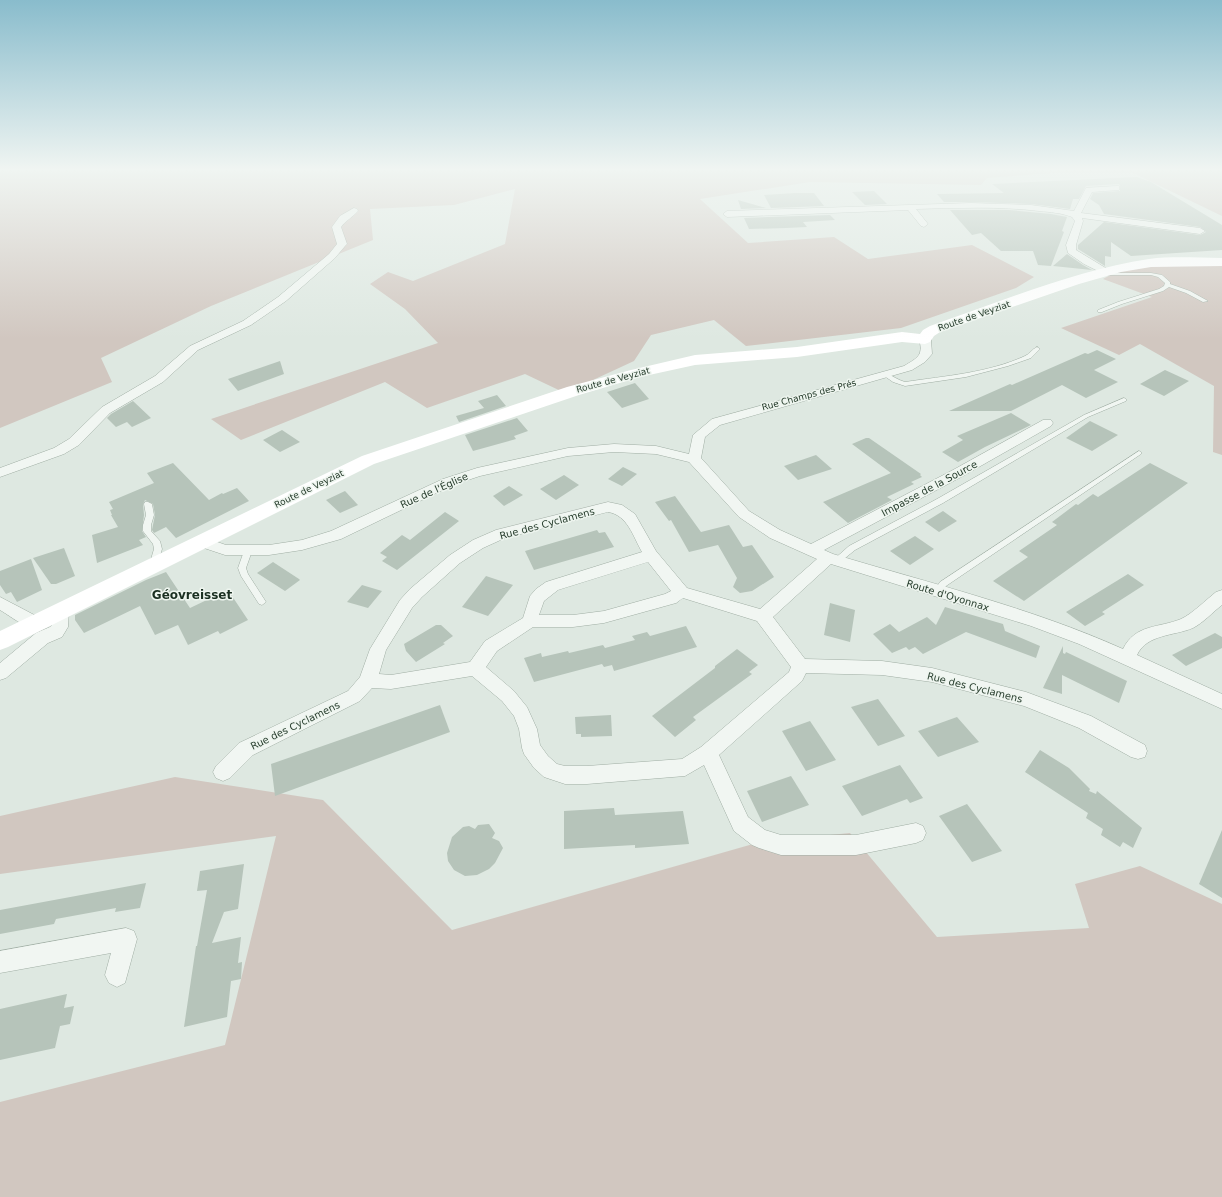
<svg xmlns="http://www.w3.org/2000/svg" width="1222" height="1197" viewBox="0 0 1222 1197" font-family="'DejaVu Sans',sans-serif">
<rect width="100%" height="100%" fill="#dee8e1"/>
<g fill="#d1c7c0">
<polygon points="0,171 1222,171 1222,216 1131,172 1066,172 987,178 981,185 810,182 700,199 748,243 834,237 868,259 972,245 1034,277 1016,288 901,328 746,346 714,320 651,335 634,361 565,393 525,374 427,408 385,382 241,440 211,419 438,343 405,309 370,284 388,272 413,281 505,244 515,189 454,205 370,209 373,240 211,306 101,358 112,382 0,428"/>
<polygon points="1222,261 1222,455 1213,452 1214,386 1140,344 1119,355 1061,328 1152,297 1103,279 1134,262"/>
<polygon points="175,777 323,800 452,930 760,842 850,833 937,937 1089,928 1075,884 1140,866 1222,904 1222,1197 0,1197 0,1102 225,1045 276,836 0,874 0,816"/>
</g>
<g fill="#b6c4ba">
<polygon points="1137,177 1151,182 1222,225 1222,250 1131,256 1111,242 1111,257 1105,256 1105,266 1078,249 1078,245 1104,222 1200,235 1206,232 1200,227 1104,214 1099,205 1090,199 1093,193 1120,191 1120,186 1119,184 1086,186 1079,199 1073,199 1070,209 1031,204 971,202 944,202 937,194 1004,193 992,184"/>
<polygon points="874,191 887,204 865,205 852,192"/>
<polygon points="795,193 814,193 824,206 771,208 764,195"/>
<polygon points="738,200 766,208 741,209"/>
<polygon points="950,210 1009,210 1051,214 1067,217 1062,231 1064,232 1051,266 1038,265 1033,251 1001,251 981,233 972,235"/>
<polygon points="830,215 835,220 803,222 807,227 786,228 749,229 744,218"/>
<polygon points="1067,254 1083,265 1092,270 1053,266"/>
<polygon points="1097,350 1116,359 1094,370 1118,382 1086,398 1062,385 1011,411 949,411 1010,384 1012,385 1085,353 1088,354"/>
<polygon points="280,361 284,374 238,391 228,379"/>
<polygon points="1165,370 1189,381 1164,396 1140,384"/>
<polygon points="635,383 649,399 622,408 607,392"/>
<polygon points="497,395 506,406 459,422 456,416 484,408 478,401"/>
<polygon points="133,401 151,418 132,427 127,422 116,427 107,418 111,414"/>
<polygon points="1011,413 1031,425 985,447 958,462 942,452 963,440 957,436"/>
<polygon points="517,418 528,431 514,436 516,439 473,451 465,435"/>
<polygon points="1090,421 1118,435 1092,451 1066,438"/>
<polygon points="282,430 300,442 280,452 263,440"/>
<polygon points="866,438 869,438 921,474 920,475 922,477 911,482 914,484 887,497 892,500 848,523 823,502 891,473 852,444"/>
<polygon points="816,455 832,469 798,480 784,466"/>
<polygon points="173,463 209,500 222,493 223,494 237,488 249,501 176,538 166,527 154,533 152,530 155,515 153,504 145,500 143,504 144,515 142,531 146,537 139,540 143,545 97,563 92,535 118,527 111,515 112,515 110,510 113,509 109,502 154,483 147,473"/>
<polygon points="1150,463 1188,483 1024,601 993,581 1028,557 1019,551 1057,525 1052,522 1076,504 1078,505 1093,494 1098,497"/>
<polygon points="623,467 637,474 622,486 608,479"/>
<polygon points="564,475 579,485 556,500 540,489"/>
<polygon points="509,486 523,495 504,506 493,496"/>
<polygon points="345,491 358,505 340,513 326,500"/>
<polygon points="675,496 701,532 729,525 743,547 752,545 774,577 752,591 740,593 733,587 737,578 718,545 689,552 671,520 669,521 655,502"/>
<polygon points="943,511 957,521 939,532 925,522"/>
<polygon points="445,512 459,521 397,570 382,561 387,557 380,553 402,535 410,540"/>
<polygon points="597,530 599,533 605,532 614,547 534,570 525,551"/>
<polygon points="915,536 934,549 910,565 890,551"/>
<polygon points="64,548 75,576 56,584 51,584 33,558"/>
<polygon points="31,559 42,590 17,602 11,592 6,594 0,585 0,571"/>
<polygon points="273,562 299,579 300,580 285,591 257,573"/>
<polygon points="166,572 190,608 211,598 213,601 230,593 248,620 220,634 218,631 188,645 178,625 155,635 140,606 84,633 75,620 75,615 146,580"/>
<polygon points="1128,574 1144,585 1102,612 1105,614 1085,626 1066,612"/>
<polygon points="486,576 513,585 488,616 462,607"/>
<polygon points="362,585 382,591 368,608 347,602"/>
<polygon points="830,603 855,610 850,642 824,635"/>
<polygon points="945,607 1003,624 1005,631 1040,646 1036,658 966,632 923,654 915,647 909,650 906,647 892,653 873,634 890,624 899,632 927,617 936,625"/>
<polygon points="436,625 441,625 453,636 443,643 445,644 416,662 406,651 404,644"/>
<polygon points="686,626 697,647 614,671 612,665 604,667 602,664 534,682 524,658 541,653 542,657 568,651 569,653 603,645 605,648 635,640 632,636 647,632 650,636"/>
<polygon points="1215,633 1222,637 1222,648 1186,666 1172,655"/>
<polygon points="1063,646 1063,653 1065,654 1066,652 1127,681 1119,703 1062,675 1062,694 1043,688"/>
<polygon points="737,649 758,665 749,672 752,674 693,717 696,720 675,737 652,716 715,668 715,666"/>
<polygon points="878,699 905,736 878,746 851,707"/>
<polygon points="440,705 450,732 275,796 271,764"/>
<polygon points="611,715 612,736 581,737 581,734 576,734 575,717"/>
<polygon points="957,717 979,742 938,757 918,731"/>
<polygon points="810,721 836,760 806,771 782,731"/>
<polygon points="1040,750 1069,768 1090,789 1089,791 1096,794 1097,791 1142,828 1133,848 1123,842 1120,847 1101,835 1103,829 1086,818 1088,813 1025,772"/>
<polygon points="900,765 923,798 910,803 907,799 862,816 842,786"/>
<polygon points="791,776 809,805 762,822 747,791"/>
<polygon points="967,804 1002,851 972,862 939,816"/>
<polygon points="614,808 615,815 683,811 689,844 635,848 635,845 564,849 564,811"/>
<polygon points="489,824 495,833 492,838 499,841 503,848 495,863 489,869 477,875 465,876 454,870 448,861 447,853 452,837 463,827 469,826 475,829 478,825"/>
<polygon points="1222,830 1222,898 1199,884"/>
<polygon points="244,864 238,909 224,912 212,943 241,937 238,963 242,962 241,979 231,981 227,1017 184,1027 195,953 196,946 197,946 207,890 197,891 200,871"/>
<polygon points="146,883 140,908 115,912 116,908 56,919 54,924 0,934 0,910"/>
<polygon points="67,994 64,1008 74,1006 70,1024 60,1026 55,1048 0,1060 0,1009"/>
</g>
<g fill="none" stroke-linecap="round" stroke-linejoin="round">
<g stroke="#a0aea4" stroke-width="1">
<g id="lane">
<polygon points="1102,273 1151,273 1162,275 1170,282 1170,284 1190,291 1208,301 1203,302 1186,293 1169,287 1163,291 1122,304 1102,312 1098,312 1098,310 1118,302 1159,289 1164,286 1165,283 1158,277 1151,275 1104,275 1102,274"/>
<path d="M1037 347 1040 349 1031 358 1008 366 966 377 905 386 893 382 883 375 886 373C893 376 898 380 905 382 945 376 988 373 1025 356 1030 354 1032 349 1037 347Z"/>
<polygon points="1124,398 1126,399 1126,401 1088,417 943,503 855,550 839,563 836,564 832,561 849,546 937,499 1084,415"/>
<polygon points="1139,451 1141,452 1141,454 946,586 941,593 935,593 934,591 940,582"/>
<polygon points="145,502 148,502 152,504 154,515 151,525 151,531 160,541 162,549 157,566 153,569 149,566 154,549 153,544 143,531 143,525 146,515 144,504"/>
<polygon points="248,548 252,551 246,568 248,574 266,602 262,605 259,604 241,576 238,568 244,551"/>
</g>
</g>
<g stroke="#a0aea4" stroke-width="1">
<g id="street">
<path d="M1116 186H1119V190L1092 192 1081 213 1200 228 1205 231 1200 234 1082 218 1083 221 1076 245V250L1109 270 1111 272 1106 275 1084 264 1068 253 1066 245 1075 221 1072 217C1062 213 1050 212 1039 211 999 206 957 208 916 209L928 224 924 227 921 226 908 210 727 217 723 214 727 211 971 203 1031 205 1074 211 1086 188Z"/>
<path d="M354 208 357 209 358 211C353 217 346 220 341 227L347 244 345 246 335 258 286 301 251 325 198 350 163 382 110 413 79 445 64 454 0 477V468L54 448 69 439 102 407 155 376 190 346 243 321 278 297 329 254 337 244 332 227 340 216Z"/>
<path d="M925 336 931 339 932 354 925 362 912 370 720 425 705 437 701 458 749 511 780 530 811 544 953 470 1043 420H1051L1053 423 1051 426 963 476 824 550 833 554C929 583 1032 608 1123 649 1135 624 1159 628 1181 619 1192 614 1207 599 1216 592L1222 590V605C1213 612 1203 623 1193 628 1174 636 1147 634 1137 655L1222 694V709L1079 644 1031 626 831 564 773 617 805 659 882 661 932 668 1026 692 1091 716 1145 745 1147 751 1145 757 1138 759 1131 757 1079 728 1024 706 932 682 882 675 806 673 802 681 719 755 748 817 765 830 781 835H856L916 823 923 826 926 833 923 840 916 843 856 855H781L759 848 752 845 734 831 704 765 685 776 587 784H565L544 777 534 768 524 754 522 748 519 729 514 716 502 701 472 676 391 689 372 688 360 701 253 755 230 778 223 781 216 778 213 772 216 766 239 743 348 691 360 677 370 649 400 600 410 589 450 555 473 540 496 530 608 502 622 505 635 514 656 551 687 588 760 609 817 559 770 538 739 517 689 462 656 454 614 452 568 456 480 476 453 485 341 539 302 550 269 555H225L198 546 196 542 198 538 203 537 226 545H269L302 540 331 531 443 479 477 468 568 448 614 444 656 446 689 454 693 435 712 419 904 366C917 358 924 356 919 339ZM608 512C628 515 633 537 642 552L546 582 536 589 530 596 523 618 485 641 470 662 391 675 379 674 386 650 412 608 422 597 460 563 483 548 505 538ZM648 562 671 591 665 594 604 611 573 615H539L544 601 558 590ZM683 598 757 621 791 667 789 672 701 747 682 759 587 766H565L557 764 548 756 540 745 537 729 527 707 514 691 486 667 497 651 533 627H573L604 623 676 603Z"/>
<path d="M0 597 42 619 44 623 42 627C29 632 12 617 0 610Z"/>
<polygon points="61,604 67,606 69,610 68,627 62,637 48,643 6,678 0,680 0,663 36,633 50,627 52,625 53,610 55,606"/>
<polygon points="126,928 134,931 137,939 125,983 117,987 109,983 105,975 111,953 0,973 0,951"/>
</g>
</g>
<use href="#lane" fill="#f1f6f2" fill-rule="evenodd"/>
<use href="#street" fill="#f1f6f2" fill-rule="evenodd"/>
<path fill="#fff" fill-rule="evenodd" d="M1222 258V266L1151 267 1121 272 1079 284 940 332 934 336 930 342 925 344 902 342 797 357 695 365 640 377 579 395 374 464 8 647 0 650V631L362 456 567 387 631 370 695 355 797 347 902 332 920 334 923 330 930 326C1000 302 1076 270 1149 259 1172 256 1198 258 1222 258Z"/>
</g>
<linearGradient id="sky" x2="0" y2="1"><stop stop-color="#89bccc"/><stop offset="0.5" stop-color="#f0f5f2"/><stop offset="1" stop-color="#f0f5f2" stop-opacity="0"/></linearGradient>
<rect width="1222" height="339" fill="url(#sky)"/>
<g text-anchor="middle" stroke-width="3" stroke-linejoin="round" paint-order="stroke">
<g font-size="9" fill="#283e2e" stroke="#eef5ef">
<text transform="translate(974 316) rotate(-19)" y="3">Route de Veyziat</text>
<text transform="translate(613 380) rotate(-15)" y="3">Route de Veyziat</text>
<text transform="translate(809 395) rotate(-15)" y="3">Rue Champs des Prés</text>
<text transform="translate(309 489) rotate(-26)" y="3">Route de Veyziat</text>
</g>
<g font-size="10" fill="#283e2e" stroke="#eef5ef">
<text transform="translate(929 488) rotate(-28)" y="4">Impasse de la Source</text>
<text transform="translate(434 490) rotate(-24)" y="4">Rue de l'Église</text>
<text transform="translate(547 523) rotate(-15)" y="4">Rue des Cyclamens</text>
<text transform="translate(948 595) rotate(17)" y="4">Route d'Oyonnax</text>
<text transform="translate(975 687) rotate(14)" y="4">Rue des Cyclamens</text>
<text transform="translate(295 725) rotate(-26)" y="4">Rue des Cyclamens</text>
</g>
<g font-size="12" font-weight="bold" fill="#1a2f21" stroke="#eef5ef">
<text x="192" y="599">Géovreisset</text>
</g>
</g>
</svg>
